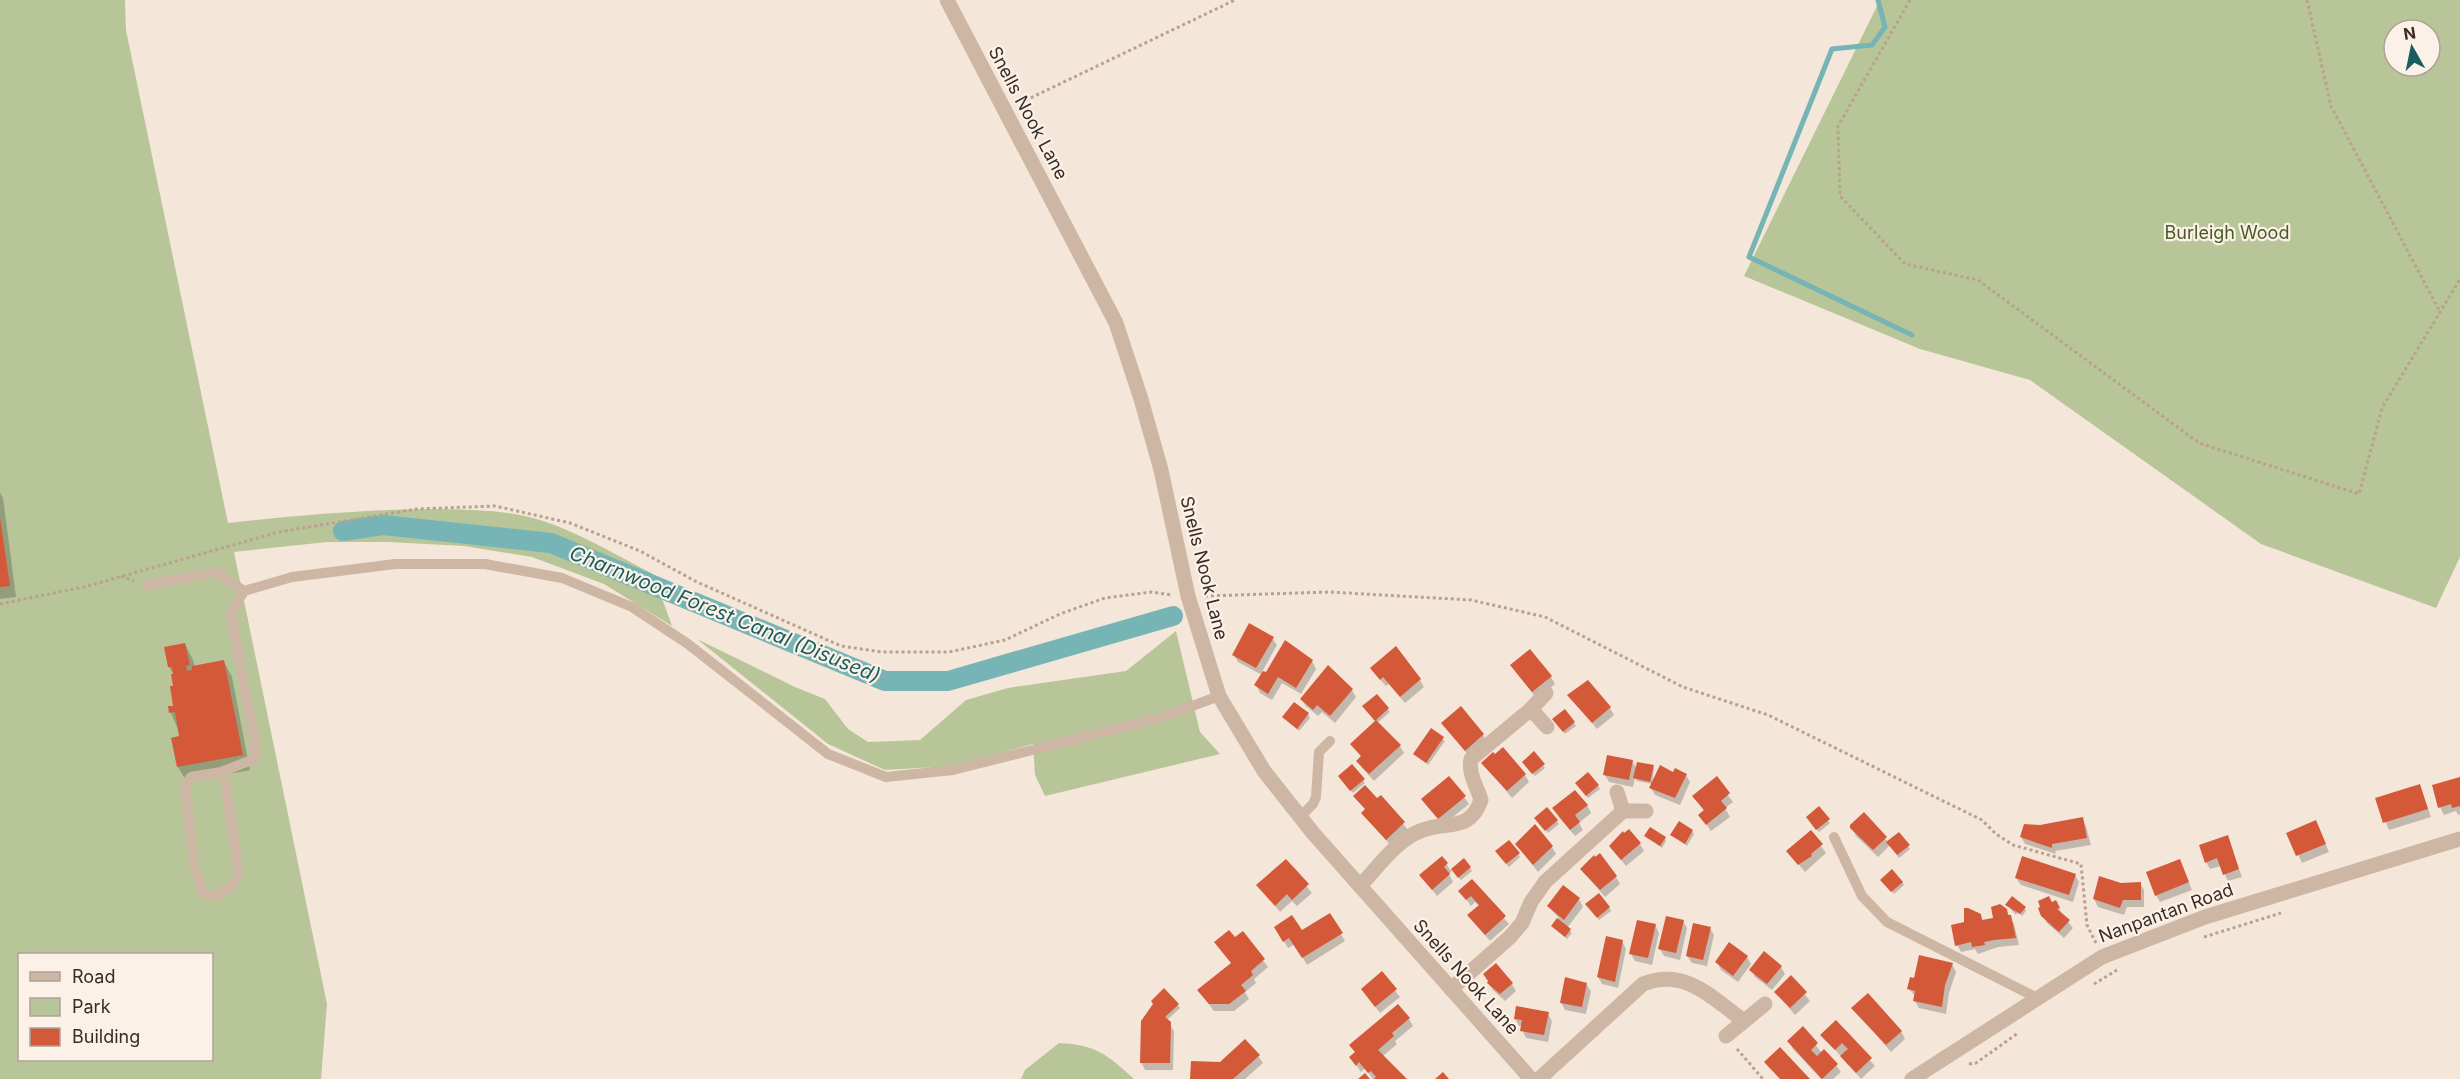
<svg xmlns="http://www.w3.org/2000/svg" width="2460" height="1079" viewBox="0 0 2460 1079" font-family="Inter,sans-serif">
<rect width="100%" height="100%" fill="#f4e7da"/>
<g fill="#b8c598" fill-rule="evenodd">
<path d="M0 0H125L126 30 228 523C299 515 370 509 442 509 471 510 501 510 529 517 568 526 616 555 653 574L672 626 604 584 532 557 464 546 388 542H327L234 552 327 1004 321 1079H0ZM20 954H212V1060H20Z"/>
<path d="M1880 0H2460V557L2436 608 2261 544 2030 380 1920 349 1744 276ZM2394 30H2430V66H2394Z"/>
<polygon points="1176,631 1200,732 1220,754 1045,796 1035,775 1033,744 955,766 885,770 828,744 697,639 795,687 825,699 848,729 868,742 920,740 966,700 1008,688 1126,671"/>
<path d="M1059 1043C1097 1045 1106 1054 1134 1079H1021L1025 1070Z"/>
</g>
<g fill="#0003">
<polygon points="0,493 3,498 16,597 0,599"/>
<polygon points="1272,638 1277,645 1262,672 1266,675 1312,661 1316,669 1301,694 1282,683 1272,700 1260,693 1256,685 1262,675 1238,662 1234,655"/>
<polygon points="185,644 193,660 195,667 224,662 232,677 250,770 187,782 178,767 172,739 181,737 169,708 175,707 175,687 174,675 169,667"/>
<polygon points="1516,672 1551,677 1555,684 1537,699"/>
<polygon points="1376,675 1420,680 1424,687 1405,703 1389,684 1386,686"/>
<polygon points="1352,690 1356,697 1335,723 1322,712 1318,716 1306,706 1301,699"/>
<polygon points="1569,695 1610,708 1614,715 1597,729"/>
<polygon points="1377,696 1390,712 1377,723 1400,746 1404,753 1374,781 1362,768 1358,761 1362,758 1352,744 1377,722 1366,709"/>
<polygon points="1308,714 1310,718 1299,731 1284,717"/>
<polygon points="1556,723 1574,723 1576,726 1565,734"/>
<polygon points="1432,730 1445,741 1428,765 1415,754"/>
<polygon points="1448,730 1483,735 1487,742 1470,757"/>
<polygon points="1632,761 1637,769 1653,766 1654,769 1652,783 1674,774 1686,775 1690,782 1680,805 1655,795 1651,788 1653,784 1637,781 1635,778 1633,787 1609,782 1605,775"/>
<polygon points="1483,763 1525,775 1529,782 1512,798"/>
<polygon points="1525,765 1543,765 1545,768 1535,776"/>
<polygon points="1716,779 1733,802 1725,808 1730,817 1711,831 1700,815 1704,811 1694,796"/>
<polygon points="2460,779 2460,814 2458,815 2456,811 2444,815 2440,807"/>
<polygon points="1341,780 1363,780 1365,783 1353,793"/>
<polygon points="1578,786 1598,786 1600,789 1588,798"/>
<polygon points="2420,786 2431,817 2389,830 2377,799"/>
<polygon points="1381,797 1408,830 1391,846 1363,813 1376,799"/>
<polygon points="1464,797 1469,804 1443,825 1423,800"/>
<polygon points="1587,805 1591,813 1579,823 1583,830 1575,836 1558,816"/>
<polygon points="1819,809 1830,823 1819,832 1810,821"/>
<polygon points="1864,814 1888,842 1908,846 1910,849 1899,858 1890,845 1878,857 1856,836 1852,828"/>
<polygon points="2082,819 2086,826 2091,845 2055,851 2056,854 2025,844 2021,837"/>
<polygon points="1538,821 1557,821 1559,824 1548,833"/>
<polygon points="2319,829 2329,852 2302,863 2288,833"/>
<polygon points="1692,831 1694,834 1687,846 1672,835"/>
<polygon points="1811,832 1826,853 1805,872 1788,851"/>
<polygon points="1646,836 1665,838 1666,841 1662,848"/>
<polygon points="2227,837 2242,877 2228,881 2221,866 2210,869 2206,862"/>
<polygon points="1640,844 1644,851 1626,866 1615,853"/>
<polygon points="1517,845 1552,847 1556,854 1538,872"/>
<polygon points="1518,854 1520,857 1509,867 1499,855"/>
<polygon points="1442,858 1451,871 1464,860 1472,871 1461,880 1453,870 1449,874 1453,882 1437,896 1421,876"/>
<polygon points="1286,861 1312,893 1297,906 1292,901 1280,912 1258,885"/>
<polygon points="2180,861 2192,890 2160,902 2156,895"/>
<polygon points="1582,870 1616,877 1620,884 1605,897"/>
<polygon points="2075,875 2079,882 2073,902 2021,885 2016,878"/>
<polygon points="1471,881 1509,924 1490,941 1469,916 1479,906 1475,902 1471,906 1460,891"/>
<polygon points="1902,882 1904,885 1894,894 1884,883"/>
<polygon points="2140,883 2144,890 2144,907 2127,907 2124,915 2098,907 2094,899 2121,885"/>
<polygon points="1563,887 1579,899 1583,907 1567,928 1572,933 1567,939 1552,926 1559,918 1549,907"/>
<polygon points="2056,902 2063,916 2073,928 2064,938 2047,923 2043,915"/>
<polygon points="2007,905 2025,908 2026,911 2022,916 2018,912 2016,915"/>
<polygon points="1589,907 1609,907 1611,911 1599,920"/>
<polygon points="2006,910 2014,924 2019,945 1998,947 1978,954 1975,949 1961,952 1957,945 1965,923 1980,915 1983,921 1995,919"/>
<polygon points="1329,915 1345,941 1307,965 1295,944 1288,948 1276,927 1301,932"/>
<polygon points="1683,921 1687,928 1680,960 1664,956 1660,949"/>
<polygon points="1655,925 1659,933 1652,965 1635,961 1631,954"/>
<polygon points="1710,928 1714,935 1707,966 1692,963 1687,956"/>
<polygon points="1242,934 1268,967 1254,979 1256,983 1245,992 1249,999 1234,1011 1214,1011 1204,998 1232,964 1235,939"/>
<polygon points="1622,941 1626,949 1618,988 1602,984 1598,977"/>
<polygon points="1747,957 1751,964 1738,982 1721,970 1717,962"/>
<polygon points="1952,964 1956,972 1949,993 1946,1014 1919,1008 1915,1001 1916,997 1909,989 1915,980"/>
<polygon points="1781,967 1785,974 1772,990 1755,977 1751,970"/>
<polygon points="1382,974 1400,997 1380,1013 1363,990"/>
<polygon points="1791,977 1810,1001 1795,1015 1776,992"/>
<polygon points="1488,983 1512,984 1516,991 1505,1001 1493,990"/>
<polygon points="1586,984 1591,991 1586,1014 1565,1010 1561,1002"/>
<polygon points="1178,1005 1180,1008 1167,1020 1174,1031 1173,1070 1145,1070 1141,1062 1142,1022"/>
<polygon points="1853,1008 1901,1031 1905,1039 1891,1052"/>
<polygon points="1548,1014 1552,1021 1548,1042 1526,1038 1522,1030 1522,1026 1519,1026 1515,1019"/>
<polygon points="1409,1019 1413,1026 1395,1041 1397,1044 1383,1056 1404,1079 1373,1079 1365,1068 1361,1072 1351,1057"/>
<polygon points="1836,1022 1875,1066 1861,1079 1822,1035"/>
<polygon points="1803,1029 1822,1053 1836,1065 1841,1072 1833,1079 1821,1079 1793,1049 1789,1041"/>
<polygon points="1258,1056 1263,1063 1245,1079 1192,1079 1220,1064"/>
</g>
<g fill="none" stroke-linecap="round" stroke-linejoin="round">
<polyline stroke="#76b4b5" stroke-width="5" points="1878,0 1885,27 1872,45 1832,49 1749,257 1912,335"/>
<polyline stroke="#76b4b5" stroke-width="20" points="343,531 383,525 551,543 885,681 948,681 1173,616"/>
</g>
<g fill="#d35939">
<polygon points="0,518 10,586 0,587"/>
<polygon points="1249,623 1274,637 1256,668 1232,655"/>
<polygon points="1285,640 1313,660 1296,688 1278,677 1268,694 1254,685 1263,671 1266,672"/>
<polygon points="185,643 190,665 186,666 187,671 192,670 192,666 224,660 243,755 177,767 171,738 179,736 175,712 169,713 168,706 173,706 170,686 173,686 171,674 173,674 172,667 168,667 164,647"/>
<polygon points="1396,646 1421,679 1400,697 1383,677 1380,680 1370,668"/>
<polygon points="1530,649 1552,676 1532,692 1510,665"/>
<polygon points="1328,665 1353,689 1330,716 1317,705 1313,710 1300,699"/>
<polygon points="1588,680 1611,707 1592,723 1567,695"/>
<polygon points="1377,694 1389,708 1375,721 1362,706"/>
<polygon points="1294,702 1309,713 1297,729 1282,717"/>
<polygon points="1461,706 1484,734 1465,751 1441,723"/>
<polygon points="1565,709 1575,722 1563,732 1552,719"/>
<polygon points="1376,720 1401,745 1369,774 1356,761 1361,756 1350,744"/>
<polygon points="1431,728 1444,737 1426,763 1413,754"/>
<polygon points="1503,747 1526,774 1507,791 1481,763 1493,752 1495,754"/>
<polygon points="1534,751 1545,764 1532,774 1522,762"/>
<polygon points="1607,755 1633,760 1629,780 1603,775"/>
<polygon points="1637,762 1654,765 1650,782 1633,778"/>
<polygon points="1352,764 1365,779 1350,791 1338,776"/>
<polygon points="1660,765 1673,772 1675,768 1687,774 1675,798 1649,788"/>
<polygon points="1588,772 1599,785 1586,796 1575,783"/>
<polygon points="1449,776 1466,796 1438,819 1421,799"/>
<polygon points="1717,776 1730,793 1721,801 1727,808 1706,825 1698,815 1704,810 1692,796"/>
<polygon points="2460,777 2460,806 2452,808 2451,804 2438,808 2432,785"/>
<polygon points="2420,784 2428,809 2383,823 2375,798"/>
<polygon points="1365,785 1377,798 1381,795 1405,822 1386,840 1361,813 1365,809 1353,796"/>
<polygon points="1575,790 1588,805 1575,815 1580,822 1570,830 1552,808"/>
<polygon points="1819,806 1830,819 1816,830 1806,817"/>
<polygon points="1547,807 1558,820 1545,831 1534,818"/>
<polygon points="1864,812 1887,837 1873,850 1850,828 1850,825"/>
<polygon points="2083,817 2087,838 2052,844 2052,848 2020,837 2024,824 2040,825"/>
<polygon points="2316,820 2326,844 2296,856 2286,833"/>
<polygon points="1679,821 1693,830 1685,844 1670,835"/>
<polygon points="1535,824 1553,846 1533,865 1515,844"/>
<polygon points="1650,827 1666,837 1660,846 1644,836"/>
<polygon points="1629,829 1641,843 1621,860 1609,846 1623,831 1624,833"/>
<polygon points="1811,830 1823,844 1811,854 1812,856 1798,865 1786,851"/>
<polygon points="1899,832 1910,845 1897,855 1886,842"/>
<polygon points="2228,835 2239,869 2223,875 2217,858 2205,863 2199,845"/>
<polygon points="1509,840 1520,853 1506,864 1495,851"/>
<polygon points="1600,853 1617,876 1600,890 1580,869 1594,855 1595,857"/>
<polygon points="1442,856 1448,863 1444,867 1450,874 1432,890 1419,875"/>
<polygon points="2022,856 2076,874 2069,895 2015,878"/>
<polygon points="1464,858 1471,867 1458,878 1451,869"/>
<polygon points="1286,859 1309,884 1292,900 1287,894 1275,906 1256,885"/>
<polygon points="2180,859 2189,882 2155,896 2146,872"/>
<polygon points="1892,869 1903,882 1891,892 1880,880"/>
<polygon points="2099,876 2121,883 2141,882 2141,900 2123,900 2120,908 2093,899"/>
<polygon points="1472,879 1506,916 1485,935 1467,915 1479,905 1471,896 1466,900 1458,891"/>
<polygon points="1563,885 1580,898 1564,920 1547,906"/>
<polygon points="1599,893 1610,907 1597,918 1585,904"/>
<polygon points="2012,896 2026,907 2020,914 2005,905"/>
<polygon points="2049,896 2052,902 2056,900 2060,908 2057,909 2070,920 2059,932 2041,916 2038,908 2040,907 2038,901"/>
<polygon points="2000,904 2007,909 2008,915 2011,915 2016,938 1994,940 1984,942 1985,945 1972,947 1971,942 1955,946 1951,925 1964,922 1964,908 1968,908 1981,914 1982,920 1993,918 1991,907"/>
<polygon points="1330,913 1343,933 1302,958 1289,938 1283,942 1274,927 1292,915 1302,930"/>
<polygon points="1666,916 1684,920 1676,953 1658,949"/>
<polygon points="1557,918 1571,929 1565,937 1551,926"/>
<polygon points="1637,920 1656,924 1648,958 1629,954"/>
<polygon points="1693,923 1711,927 1703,960 1686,956"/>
<polygon points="1229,930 1235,937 1243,931 1265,959 1251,971 1253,975 1241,985 1246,991 1229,1004 1209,1004 1197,990 1231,963 1214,942"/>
<polygon points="1606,936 1623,940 1615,982 1597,977"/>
<polygon points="1729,942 1748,956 1733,976 1715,962"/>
<polygon points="1764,951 1782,966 1767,984 1749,970"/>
<polygon points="1919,955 1953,963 1945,985 1942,1007 1913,1001 1915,991 1907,989 1910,977 1914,978"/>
<polygon points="1496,963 1513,983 1500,994 1487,983 1488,981 1483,974"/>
<polygon points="1382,971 1397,989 1375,1007 1361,989"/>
<polygon points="1791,975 1807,992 1790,1008 1774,992"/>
<polygon points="1565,977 1587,983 1582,1007 1560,1003"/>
<polygon points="1164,988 1179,1004 1165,1017 1171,1022 1170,1063 1140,1063 1141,1021 1153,1004 1151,1001"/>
<polygon points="1868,993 1902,1031 1886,1045 1851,1008"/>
<polygon points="1398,1004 1410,1018 1392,1033 1394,1036 1378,1050 1407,1079 1374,1079 1376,1077 1371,1071 1368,1073 1359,1062 1356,1066 1349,1057 1355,1052 1349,1045"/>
<polygon points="1516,1006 1549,1012 1544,1035 1520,1031 1522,1020 1514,1019"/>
<polygon points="1836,1020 1872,1058 1856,1073 1840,1056 1848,1049 1842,1043 1835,1050 1820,1035"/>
<polygon points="1803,1026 1818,1043 1811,1050 1817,1056 1824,1049 1838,1064 1822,1079 1787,1041"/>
<polygon points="1245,1039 1260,1055 1233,1079 1190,1079 1191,1061 1220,1062"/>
<polygon points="1780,1047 1810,1079 1780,1079 1764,1062"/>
<polygon points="1443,1072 1449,1079 1435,1079"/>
<polygon points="1365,1073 1370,1079 1358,1079"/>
</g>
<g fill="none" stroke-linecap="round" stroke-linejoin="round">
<g stroke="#baa08e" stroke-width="3" stroke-dasharray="3 3" stroke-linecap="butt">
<polyline points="1910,0 1838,126 1840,196 1905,264 1978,280 2199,443 2359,494 2382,408 2460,279"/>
<polyline points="2307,0 2331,106 2440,312"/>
<polyline points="1020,103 1235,0"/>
<polyline points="121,576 134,581"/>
<polyline points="1205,596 1329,592 1471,600 1545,617 1683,687 1768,715 1982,820 1996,834 2013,845 2081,864 2087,925 2096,943"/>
<polyline points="0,604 84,587 279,532 416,509 495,506 570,523 640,551 697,582 841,646 882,652 949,652 1005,640 1060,614 1105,598 1151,592 1172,595"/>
<polyline points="2204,937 2281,913"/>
<polyline points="2094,984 2117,970"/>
<polyline points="1737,1049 1763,1079"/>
<polyline points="1969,1064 1976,1063 2018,1033"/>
</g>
<g stroke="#ceb6a4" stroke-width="10">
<polyline points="147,585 216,572 244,591 292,577 395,564 485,564 562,578 632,607 688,644 828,754 886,777 953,770 1163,717 1219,696"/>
<polyline points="221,772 225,781 239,872 233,885 216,896 203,893 194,866 185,785 191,777 221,772 254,759 255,743 231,614 244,591"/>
<polyline points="1300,817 1313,804 1316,797 1319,752 1330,741"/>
<polyline points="1834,837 1862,896 1887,922 2037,998"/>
</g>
<g stroke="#ceb6a4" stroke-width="15">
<polyline points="1531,709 1547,727"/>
<polyline points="1617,792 1623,811"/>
<path d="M1360 886C1378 867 1398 838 1423 830 1448 821 1470 832 1481 800 1477 786 1468 774 1471 759L1531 709 1546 693"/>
<polyline points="1451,989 1510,937 1522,923 1531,902 1545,882 1623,811 1646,811"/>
<polyline points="1726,1036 1765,1004"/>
<path d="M1539 1079 1643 984C1685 967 1712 998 1744 1021"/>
</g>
<g stroke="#ceb6a4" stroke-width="15">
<polyline points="947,0 1116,323 1141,399 1161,470 1188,596 1219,696 1264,771 1313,833 1531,1079"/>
<polyline points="1912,1079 2102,957 2205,917 2460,839"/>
</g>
</g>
<g text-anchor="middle" stroke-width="4.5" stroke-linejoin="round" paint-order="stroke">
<g font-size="18" fill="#392c27" stroke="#fbf1e7">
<text transform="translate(1028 113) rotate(62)" y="6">Snells Nook Lane</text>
<text transform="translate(1204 568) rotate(76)" y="6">Snells Nook Lane</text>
<text transform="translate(2166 913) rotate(-20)" y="6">Nanpantan Road</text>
<text transform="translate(1466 977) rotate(48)" y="6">Snells Nook Lane</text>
</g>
<g font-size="18" fill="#495a28" stroke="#fbf1e7">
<text x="2227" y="239">Burleigh Wood</text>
</g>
<g font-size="20" font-style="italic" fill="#185d5f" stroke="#fbf1e7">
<text transform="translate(725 614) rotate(22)" y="7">Charnwood Forest Canal (Disused)</text>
</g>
</g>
<rect x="18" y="953" width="195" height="108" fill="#fbf1e7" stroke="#ada29a" stroke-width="1.5"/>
<rect x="30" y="972" width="30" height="9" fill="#ceb6a4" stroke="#ada29a" stroke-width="1.5"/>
<text x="72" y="983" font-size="18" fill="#392c27">Road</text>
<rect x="30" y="998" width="30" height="18" fill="#b8c598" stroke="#ada29a" stroke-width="1.5"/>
<text x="72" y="1013" font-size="18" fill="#392c27">Park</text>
<rect x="30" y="1028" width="30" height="18" fill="#d35939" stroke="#ada29a" stroke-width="1.5"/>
<text x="72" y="1043" font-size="18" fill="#392c27">Building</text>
<g transform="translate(2412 48) rotate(351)"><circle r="28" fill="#fbf1e7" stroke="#ada29a" stroke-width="1.5"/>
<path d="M0-4.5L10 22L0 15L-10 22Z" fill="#185d5f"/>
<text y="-9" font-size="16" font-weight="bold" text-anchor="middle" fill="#392c27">N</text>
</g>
</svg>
